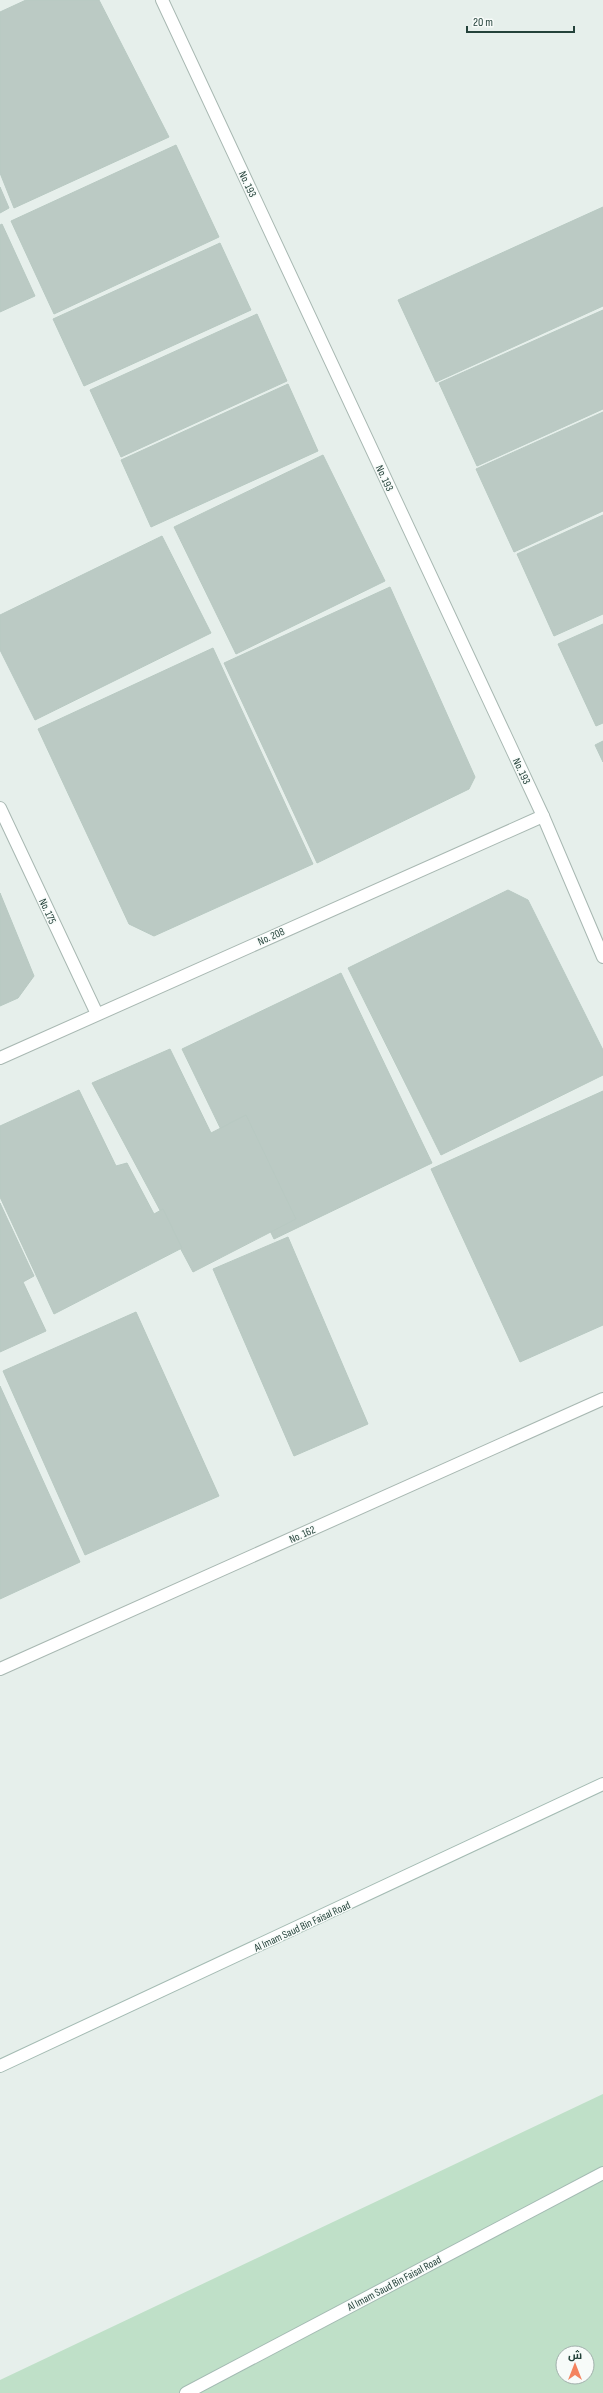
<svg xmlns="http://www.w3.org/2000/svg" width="603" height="2393" viewBox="0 0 603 2393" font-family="'Sofia Sans Condensed',Cairo,sans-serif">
<rect width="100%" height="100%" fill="#e6efeb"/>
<path fill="#bfe0c8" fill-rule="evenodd" d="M603 2094V2393H0V2380ZM563 2353H587V2377H563Z"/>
<g fill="#bbcac4" stroke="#b8c9c2">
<polygon points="26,0 99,0 169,137 14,208 0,173 0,12"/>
<polygon points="176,145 219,237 54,314 11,221"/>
<polygon points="0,187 9,208 0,213"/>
<polygon points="603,207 603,306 436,382 398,300"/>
<polygon points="2,224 35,296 0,312 0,225"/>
<polygon points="220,243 251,310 84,386 53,319"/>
<polygon points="603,310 603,409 477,466 439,383"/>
<polygon points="257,314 287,381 121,457 90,390"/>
<polygon points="288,384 318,451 151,527 121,460"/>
<polygon points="603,412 603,511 514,552 476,469"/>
<polygon points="323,455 385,581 236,654 174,527"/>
<polygon points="603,515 603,614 554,636 517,554"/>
<polygon points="162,536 211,633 35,720 0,650 0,615"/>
<polygon points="390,587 475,777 469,789 317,863 224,663"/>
<polygon points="603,624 603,723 596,726 558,644"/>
<polygon points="213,648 313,864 154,936 129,924 38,729"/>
<polygon points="603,741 603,762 595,745"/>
<polygon points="508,890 528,900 603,1050 603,1075 441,1155 348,968"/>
<polygon points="0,893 34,976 18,998 0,1006"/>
<polygon points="341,973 432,1163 274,1239 182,1049"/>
<polygon points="170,1049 211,1133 246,1115 296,1219 193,1272 92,1083"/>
<polygon points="79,1090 116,1166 127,1163 154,1214 163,1209 182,1248 54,1314 0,1197 0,1126"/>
<polygon points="603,1091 603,1325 520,1362 431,1169"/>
<polygon points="0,1203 34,1276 23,1282 46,1331 0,1352"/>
<polygon points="288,1237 368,1424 294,1456 213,1269"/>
<polygon points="136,1312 219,1496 85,1555 3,1371"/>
<polygon points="0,1386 80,1562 0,1599"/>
</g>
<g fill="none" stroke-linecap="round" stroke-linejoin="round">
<g stroke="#a8b8b2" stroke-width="14">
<g id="street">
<polyline points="162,0 543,816 603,957"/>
<polyline points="0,808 97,1014"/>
<polyline points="0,1058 543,816"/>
<polyline points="0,1669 603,1399"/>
</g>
</g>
<g stroke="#a4bbb3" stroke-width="14">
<g id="secondary">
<polyline points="0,2066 603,1784"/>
<polyline points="186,2393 603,2173"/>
</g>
</g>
<use href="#street" stroke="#fff" stroke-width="12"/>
<use href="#secondary" stroke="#fff" stroke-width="12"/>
</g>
<g text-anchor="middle" stroke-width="3" stroke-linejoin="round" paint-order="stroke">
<g font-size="11" fill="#24423a" stroke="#f7fbf9">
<text transform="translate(248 184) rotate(65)" y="4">No. 193</text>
<text transform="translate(385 478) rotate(65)" y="4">No. 193</text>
<text transform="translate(522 771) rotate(65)" y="4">No. 193</text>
<text transform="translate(48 911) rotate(65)" y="4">No. 175</text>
<text transform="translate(271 936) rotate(-24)" y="4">No. 208</text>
<text transform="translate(302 1534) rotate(-24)" y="4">No. 162</text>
<text transform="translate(302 1926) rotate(-25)" y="4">Al Imam Saud Bin Faisal Road</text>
<text transform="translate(394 2283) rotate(-28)" y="4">Al Imam Saud Bin Faisal Road</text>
</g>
</g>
<g transform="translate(575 2365)"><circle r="19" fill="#f7fbf9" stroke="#a3b1ad"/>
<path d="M0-3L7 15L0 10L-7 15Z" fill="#f4845f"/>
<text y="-6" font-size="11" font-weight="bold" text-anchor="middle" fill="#24423a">ش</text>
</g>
<path d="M467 26v6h107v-6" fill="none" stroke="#24423a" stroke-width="2"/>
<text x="473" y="26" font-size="12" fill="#24423a" stroke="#f7fbf9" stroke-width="3" paint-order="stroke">20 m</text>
</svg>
